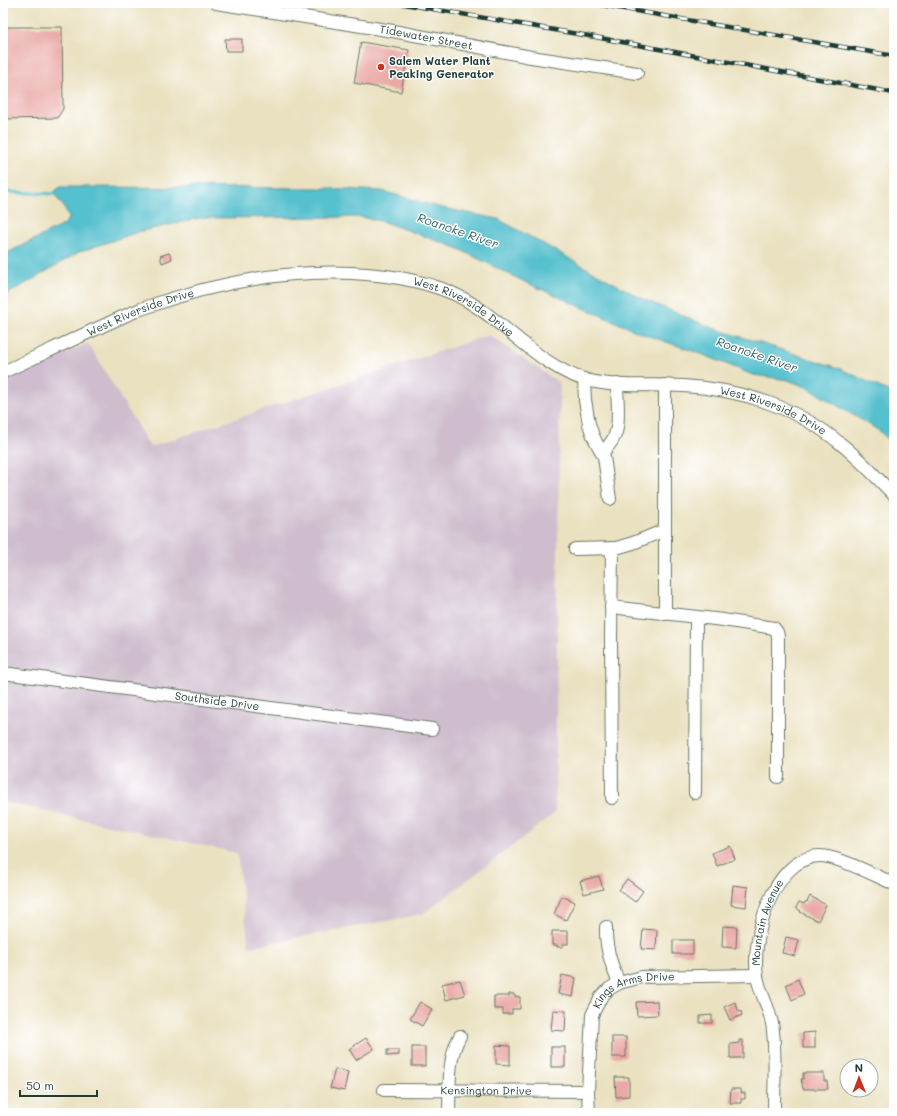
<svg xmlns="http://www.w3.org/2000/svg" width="897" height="1116" viewBox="0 0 897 1116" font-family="Mali,sans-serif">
<rect width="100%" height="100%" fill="#fff"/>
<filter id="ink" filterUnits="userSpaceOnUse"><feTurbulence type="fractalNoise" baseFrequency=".025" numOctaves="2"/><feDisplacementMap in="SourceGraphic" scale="8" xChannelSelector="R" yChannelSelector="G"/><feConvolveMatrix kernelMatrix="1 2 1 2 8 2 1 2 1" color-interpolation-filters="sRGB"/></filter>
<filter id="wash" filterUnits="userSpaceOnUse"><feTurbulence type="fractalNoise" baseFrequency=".012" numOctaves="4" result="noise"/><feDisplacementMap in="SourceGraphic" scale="16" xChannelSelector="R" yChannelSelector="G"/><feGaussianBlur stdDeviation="0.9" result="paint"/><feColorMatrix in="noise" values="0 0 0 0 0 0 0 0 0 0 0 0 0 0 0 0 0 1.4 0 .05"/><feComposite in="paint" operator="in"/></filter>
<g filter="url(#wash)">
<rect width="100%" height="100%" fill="#eae1c0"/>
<polygon fill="#cfbdce" points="489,335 560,383 555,813 423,914 249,947 237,853 3,802 3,382 88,343 150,447"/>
<polygon fill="#54c0ce" stroke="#3a7e81" points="60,187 327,188 382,191 438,207 498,219 641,298 710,327 839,368 894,394 894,444 878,430 808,388 788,380 753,375 699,353 643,334 527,283 457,248 381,221 361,217 200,218 138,232 79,252 3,297 3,255 65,224 69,217 64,207 53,193"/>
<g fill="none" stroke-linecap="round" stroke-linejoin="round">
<polyline stroke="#54c0ce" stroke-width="3" points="3,192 56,194"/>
</g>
<g id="blocks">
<g fill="#e9a8a5">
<polygon points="3,27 62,27 63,109 57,118 3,119"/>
<polygon points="225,39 242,39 242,51 226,51"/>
<polygon points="361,42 409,50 401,92 354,83"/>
<polygon points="169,253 172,259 162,263 160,256"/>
<polygon points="730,846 735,859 717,866 712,853"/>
<polygon points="599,876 603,889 584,894 580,881"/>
<polygon points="627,879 643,891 635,902 619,890"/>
<polygon points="733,885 748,887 746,907 731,905"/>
<polygon points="562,896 575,902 566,920 554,914"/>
<polygon points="810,896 826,905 818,921 800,912 801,911 796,908 799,902 804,904 806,901 807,902"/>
<polygon points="723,926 737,927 736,948 722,947"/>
<polygon points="643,929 657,930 656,950 641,949"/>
<polygon points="552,931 568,931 568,944 563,944 563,947 557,947 557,945 552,945"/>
<polygon points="786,937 799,940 795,956 782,953"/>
<rect x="673" y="940" width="20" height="14"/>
<polygon points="562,975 576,978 573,997 558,994"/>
<polygon points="798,979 804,994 792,1000 786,985"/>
<polygon points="460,980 465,995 446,1000 442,984"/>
<polygon points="509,994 514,994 514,996 520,997 520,1009 512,1009 512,1014 503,1014 503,1009 494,1009 494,996 509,996"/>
<polygon points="657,1001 658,1015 637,1016 636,1002"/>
<polygon points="420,1002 432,1009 422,1026 410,1019"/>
<polygon points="735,1002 739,1012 741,1011 742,1015 730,1020 724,1007"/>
<polygon points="553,1010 566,1011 565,1031 551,1030"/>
<polygon points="712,1015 712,1023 700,1023 700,1016"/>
<polygon points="815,1032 815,1048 803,1048 803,1033"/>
<rect x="612" y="1037" width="14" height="20"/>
<polygon points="366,1038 374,1049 356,1060 349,1049"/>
<polygon points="739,1040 743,1040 743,1058 730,1058 730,1044 739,1043"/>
<polygon points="496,1045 510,1046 510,1065 496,1064"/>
<rect x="412" y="1047" width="13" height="19"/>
<rect x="551" y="1047" width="14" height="20"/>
<polygon points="387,1050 399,1050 399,1055 387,1056"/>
<polygon points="335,1069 348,1072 344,1091 330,1088"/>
<polygon points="803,1073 824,1073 824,1081 827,1081 828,1089 803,1089 801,1079 803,1079"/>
<polygon points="615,1077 629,1077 629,1096 616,1097"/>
<polygon points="731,1089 741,1089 741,1093 745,1093 745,1099 741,1099 741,1103 730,1103"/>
<polygon points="632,1109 632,1113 619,1113 619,1110"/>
</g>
</g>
</g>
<g filter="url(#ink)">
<use href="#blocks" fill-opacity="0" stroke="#667665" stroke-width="1"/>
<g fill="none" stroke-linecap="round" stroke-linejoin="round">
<g stroke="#667665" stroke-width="14">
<g id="minor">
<path id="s1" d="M216 3 393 31 531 57 637 73"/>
<path id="s2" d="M3 372C34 358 65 343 96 329 111 322 126 315 141 309 207 285 280 270 352 273 386 275 419 279 452 293 500 314 536 366 586 380 617 388 651 384 683 386 740 389 797 407 841 444 860 459 877 478 894 495"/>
<polyline points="584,379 585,400 589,424 593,436 604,457 610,499"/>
<path d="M602 453C608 447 614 440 616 432 620 419 617 398 617 384"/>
<polyline points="612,548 611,638 612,798"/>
<polyline points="575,549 616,548 633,543 665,530"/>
<polyline points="611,607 723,620 774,628 777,632 778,636 778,777"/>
<polyline points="665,614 665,385"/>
<path id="s3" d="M3 673 432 729"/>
<polyline points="695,793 696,617"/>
<path d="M606 927C605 947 611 965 619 983"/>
<path id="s4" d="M384 1090 588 1091"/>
<path d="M449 1113C450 1087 447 1059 460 1036"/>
<path id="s5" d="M589 1113 588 1091 592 1015 601 997 609 989 619 983 642 977 757 975"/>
<path id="s6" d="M774 1113C774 1086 776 1058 773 1031 772 1011 760 995 757 976 751 938 773 857 820 856 838 856 876 876 894 884"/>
</g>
</g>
<use href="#minor" stroke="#fff" stroke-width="12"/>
<g stroke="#1f3d34" stroke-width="4.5">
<g id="rail">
<polyline points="398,3 595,37 894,93"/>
<polyline points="590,3 894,56"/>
</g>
</g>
<use href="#rail" stroke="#fff" stroke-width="3" stroke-dasharray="9" stroke-linecap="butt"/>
</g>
</g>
<circle fill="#c8321e" stroke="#fff" stroke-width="1.5" cx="381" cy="67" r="4"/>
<g text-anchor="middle" stroke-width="3" stroke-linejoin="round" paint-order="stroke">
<g font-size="11" fill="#1f3d34" stroke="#fff">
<text dy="4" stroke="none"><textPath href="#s1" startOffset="213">Tidewater Street</textPath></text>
<text dy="4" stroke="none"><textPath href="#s2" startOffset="486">West Riverside Drive</textPath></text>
<text dy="4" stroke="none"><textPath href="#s2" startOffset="150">West Riverside Drive</textPath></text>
<text dy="4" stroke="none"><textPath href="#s2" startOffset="822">West Riverside Drive</textPath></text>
<text dy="4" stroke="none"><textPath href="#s3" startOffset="216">Southside Drive</textPath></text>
<text dy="4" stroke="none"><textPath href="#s6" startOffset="195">Mountain Avenue</textPath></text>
<text dy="4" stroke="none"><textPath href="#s5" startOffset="152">Kings Arms Drive</textPath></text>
<text dy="4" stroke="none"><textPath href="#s4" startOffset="102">Kensington Drive</textPath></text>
</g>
<g font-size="11" font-weight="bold" fill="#1f3d34" stroke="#fff" text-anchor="start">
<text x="389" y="65">Salem Water Plant<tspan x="389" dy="13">Peaking Generator</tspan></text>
</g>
<g font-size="12" font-style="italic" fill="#2f6462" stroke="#fff">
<text transform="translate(458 231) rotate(19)" y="4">Roanoke River</text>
<text transform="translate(757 355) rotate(19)" y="4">Roanoke River</text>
</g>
</g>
<rect width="897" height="1116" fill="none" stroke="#fff" stroke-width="16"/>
<g transform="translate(859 1078) rotate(359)"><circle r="19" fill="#ffffff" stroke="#a5b1ae"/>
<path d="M0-3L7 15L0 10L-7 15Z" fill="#c8321e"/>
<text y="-6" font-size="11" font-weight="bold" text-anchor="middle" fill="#1f3d34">N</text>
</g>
<path d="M20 1090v6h77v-6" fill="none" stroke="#1f3d34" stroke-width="2"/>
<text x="26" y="1090" font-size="12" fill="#1f3d34" stroke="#ffffff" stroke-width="3" paint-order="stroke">50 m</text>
</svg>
